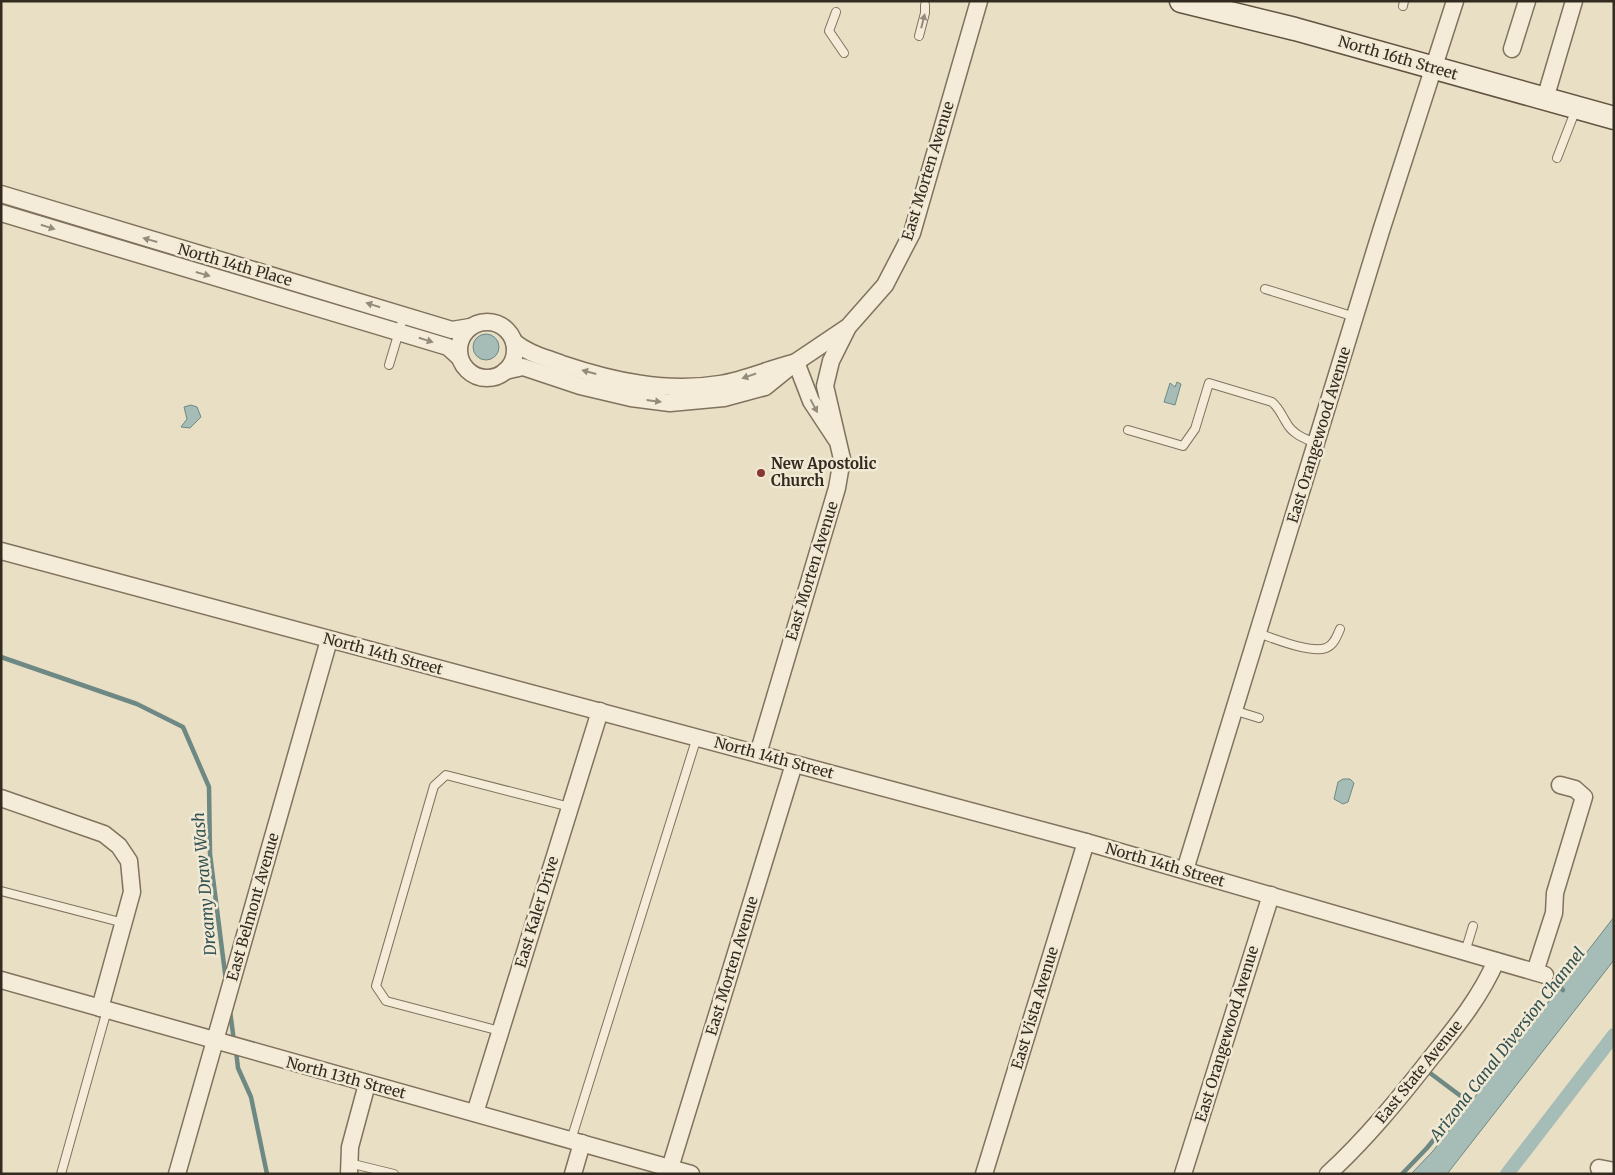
<svg xmlns="http://www.w3.org/2000/svg" width="1615" height="1175" viewBox="0 0 1615 1175" font-family="Merriweather,serif">
<rect width="100%" height="100%" fill="#e8dfc5"/>
<g fill="#a6bcb7" stroke="#6e8983">
<circle cx="486" cy="347" r="13"/>
<polygon points="1177,382 1181,384 1175,405 1164,402 1170,383 1175,387"/>
<polygon points="191,405 197,407 201,417 190,428 181,427 187,419 184,407"/>
<polygon points="1343,779 1350,779 1354,783 1348,802 1343,804 1334,799 1338,782"/>
<polygon points="1614,917 1614,960 1447,1174 1411,1174 1433,1151"/>
</g>
<g fill="none" stroke-linecap="round" stroke-linejoin="round">
<g stroke="#6e8983" stroke-width="4.5">
<polyline points="1,657 137,704 183,727 209,787 210,854 226,981"/>
<polyline points="1548,977 1563,990"/>
<polyline points="230,1011 234,1041"/>
<polyline points="236,1051 238,1068 251,1097 267,1174"/>
<polyline points="1402,1174 1427,1148 1466,1100 1426,1070"/>
</g>
<polyline stroke="#a6bcb7" stroke-width="14" points="1507,1174 1614,1035"/>
<g stroke="#81725e" stroke-width="10">
<g id="lane">
<polyline points="1403,6 1404,1"/>
<polyline points="836,12 829,31 844,53"/>
<polyline points="919,36 925,13 925,5"/>
<polyline points="1557,158 1576,109"/>
<polyline points="1265,289 1355,317"/>
<polyline points="389,365 404,315"/>
<path d="M1128 430 1183 446 1195 429 1209 383 1272 402C1279 408 1281 414 1286 422 1292 434 1305 439 1316 443"/>
<path d="M1257 633C1274 638 1310 654 1326 648 1334 645 1337 636 1340 629"/>
<polyline points="1233,710 1259,718"/>
<polyline points="1,891 124,923"/>
<polyline points="1465,952 1473,926"/>
<polyline points="500,1031 386,1001 376,986 434,786 446,775 570,807"/>
<polyline points="571,1140 697,737"/>
<polyline points="349,1163 394,1174"/>
<polyline points="61,1174 107,1010"/>
</g>
</g>
<g stroke="#81725e" stroke-width="19">
<g id="street">
<polyline points="1512,49 1527,1"/>
<polyline points="1545,99 1574,1"/>
<polyline points="1,194 452,330 470,327"/>
<polyline points="1,213 448,347 459,357"/>
<circle cx="487" cy="350" r="28"/>
<path d="M514 342C529 354 544 357 562 364 613 381 666 393 720 384 745 380 769 369 793 363"/>
<polyline points="796,362 811,401 836,439"/>
<polyline points="505,371 523,367 580,386 631,398 670,403 724,398 765,387 796,362 848,327 885,285 912,233 979,1"/>
<polyline points="1,551 1086,842 1545,975"/>
<polyline points="758,754 837,488 842,459 825,386 831,361 847,329"/>
<polyline points="1,798 104,834 119,846 129,861 132,892 100,1008"/>
<polyline points="1185,870 1381,231 1455,1"/>
<polyline points="1535,972 1554,913 1555,893 1584,797 1575,789 1560,785"/>
<polyline points="1,980 691,1174"/>
<polyline points="475,1113 600,711"/>
<polyline points="670,1168 794,764"/>
<polyline points="1599,1168 1614,1171"/>
<polyline points="177,1174 329,640"/>
<polyline points="349,1174 350,1147 367,1084"/>
<polyline points="573,1174 582,1143"/>
<polyline points="984,1174 1086,842"/>
<polyline points="1183,1174 1271,895"/>
<path d="M1328 1174C1366 1139 1398 1100 1430 1059 1455 1028 1480 998 1496 961"/>
</g>
</g>
<g stroke="#635341" stroke-width="25">
<polyline id="secondary" points="1181,1 1295,29 1614,118"/>
</g>
<use href="#lane" stroke="#f4ecd8" stroke-width="8"/>
<use href="#street" stroke="#f4ecd8" stroke-width="16"/>
<use href="#secondary" stroke="#f4ecd8" stroke-width="22"/>
</g>
<defs><path id="oneway-solid" d="M-6-.8H1V-3.2L6.5 0L1 3.2V.8H-6Z" transform="scale(1.25)"/></defs>
<g fill="#948b7c">
<use href="#oneway-solid" transform="translate(923 21) rotate(-76)"/>
<use href="#oneway-solid" transform="translate(48 227) rotate(17)"/>
<use href="#oneway-solid" transform="translate(150 240) rotate(-164)"/>
<use href="#oneway-solid" transform="translate(203 274) rotate(16)"/>
<use href="#oneway-solid" transform="translate(373 305) rotate(-163)"/>
<use href="#oneway-solid" transform="translate(426 340) rotate(17)"/>
<use href="#oneway-solid" transform="translate(589 372) rotate(-165)"/>
<use href="#oneway-solid" transform="translate(749 376) rotate(161)"/>
<use href="#oneway-solid" transform="translate(654 401) rotate(7)"/>
<use href="#oneway-solid" transform="translate(814 406) rotate(62)"/>
</g>
<circle fill="#893735" stroke="#f1e9d4" stroke-width="2" cx="761" cy="473" r="5"/>
<g text-anchor="middle" stroke-width="5" stroke-linejoin="round" paint-order="stroke">
<g font-size="15" fill="#332a20" stroke="#f1e9d4">
<text transform="translate(1398 58) rotate(16)" y="5">North 16th Street</text>
<text transform="translate(928 171) rotate(-73)" y="5">East Morten Avenue</text>
<text transform="translate(235 265) rotate(16)" y="5">North 14th Place</text>
<text transform="translate(1319 435) rotate(-73)" y="5">East Orangewood Avenue</text>
<text transform="translate(812 571) rotate(-73)" y="5">East Morten Avenue</text>
<text transform="translate(383 654) rotate(15)" y="5">North 14th Street</text>
<text transform="translate(774 758) rotate(15)" y="5">North 14th Street</text>
<text transform="translate(1165 865) rotate(16)" y="5">North 14th Street</text>
<text transform="translate(253 907) rotate(-74)" y="5">East Belmont Avenue</text>
<text transform="translate(537 912) rotate(-73)" y="5">East Kaler Drive</text>
<text transform="translate(732 966) rotate(-73)" y="5">East Morten Avenue</text>
<text transform="translate(1035 1008) rotate(-73)" y="5">East Vista Avenue</text>
<text transform="translate(1227 1034) rotate(-73)" y="5">East Orangewood Avenue</text>
<text transform="translate(1419 1072) rotate(-51)" y="5">East State Avenue</text>
<text transform="translate(346 1078) rotate(15)" y="5">North 13th Street</text>
</g>
<g font-size="15" font-weight="bold" fill="#332a20" stroke="#f1e9d4" text-anchor="start">
<text x="771" y="469">New Apostolic<tspan x="771" dy="17">Church</tspan></text>
</g>
<g font-size="16" font-style="italic" fill="#315150" stroke="#f1e9d4">
<text transform="translate(204 884) rotate(-95)" y="6">Dreamy Draw Wash</text>
<text transform="translate(1507 1044) rotate(-52)" y="6">Arizona Canal Diversion Channel</text>
</g>
</g>
<rect width="1615" height="1175" fill="none" stroke="#332a20" stroke-width="5"/>
</svg>
